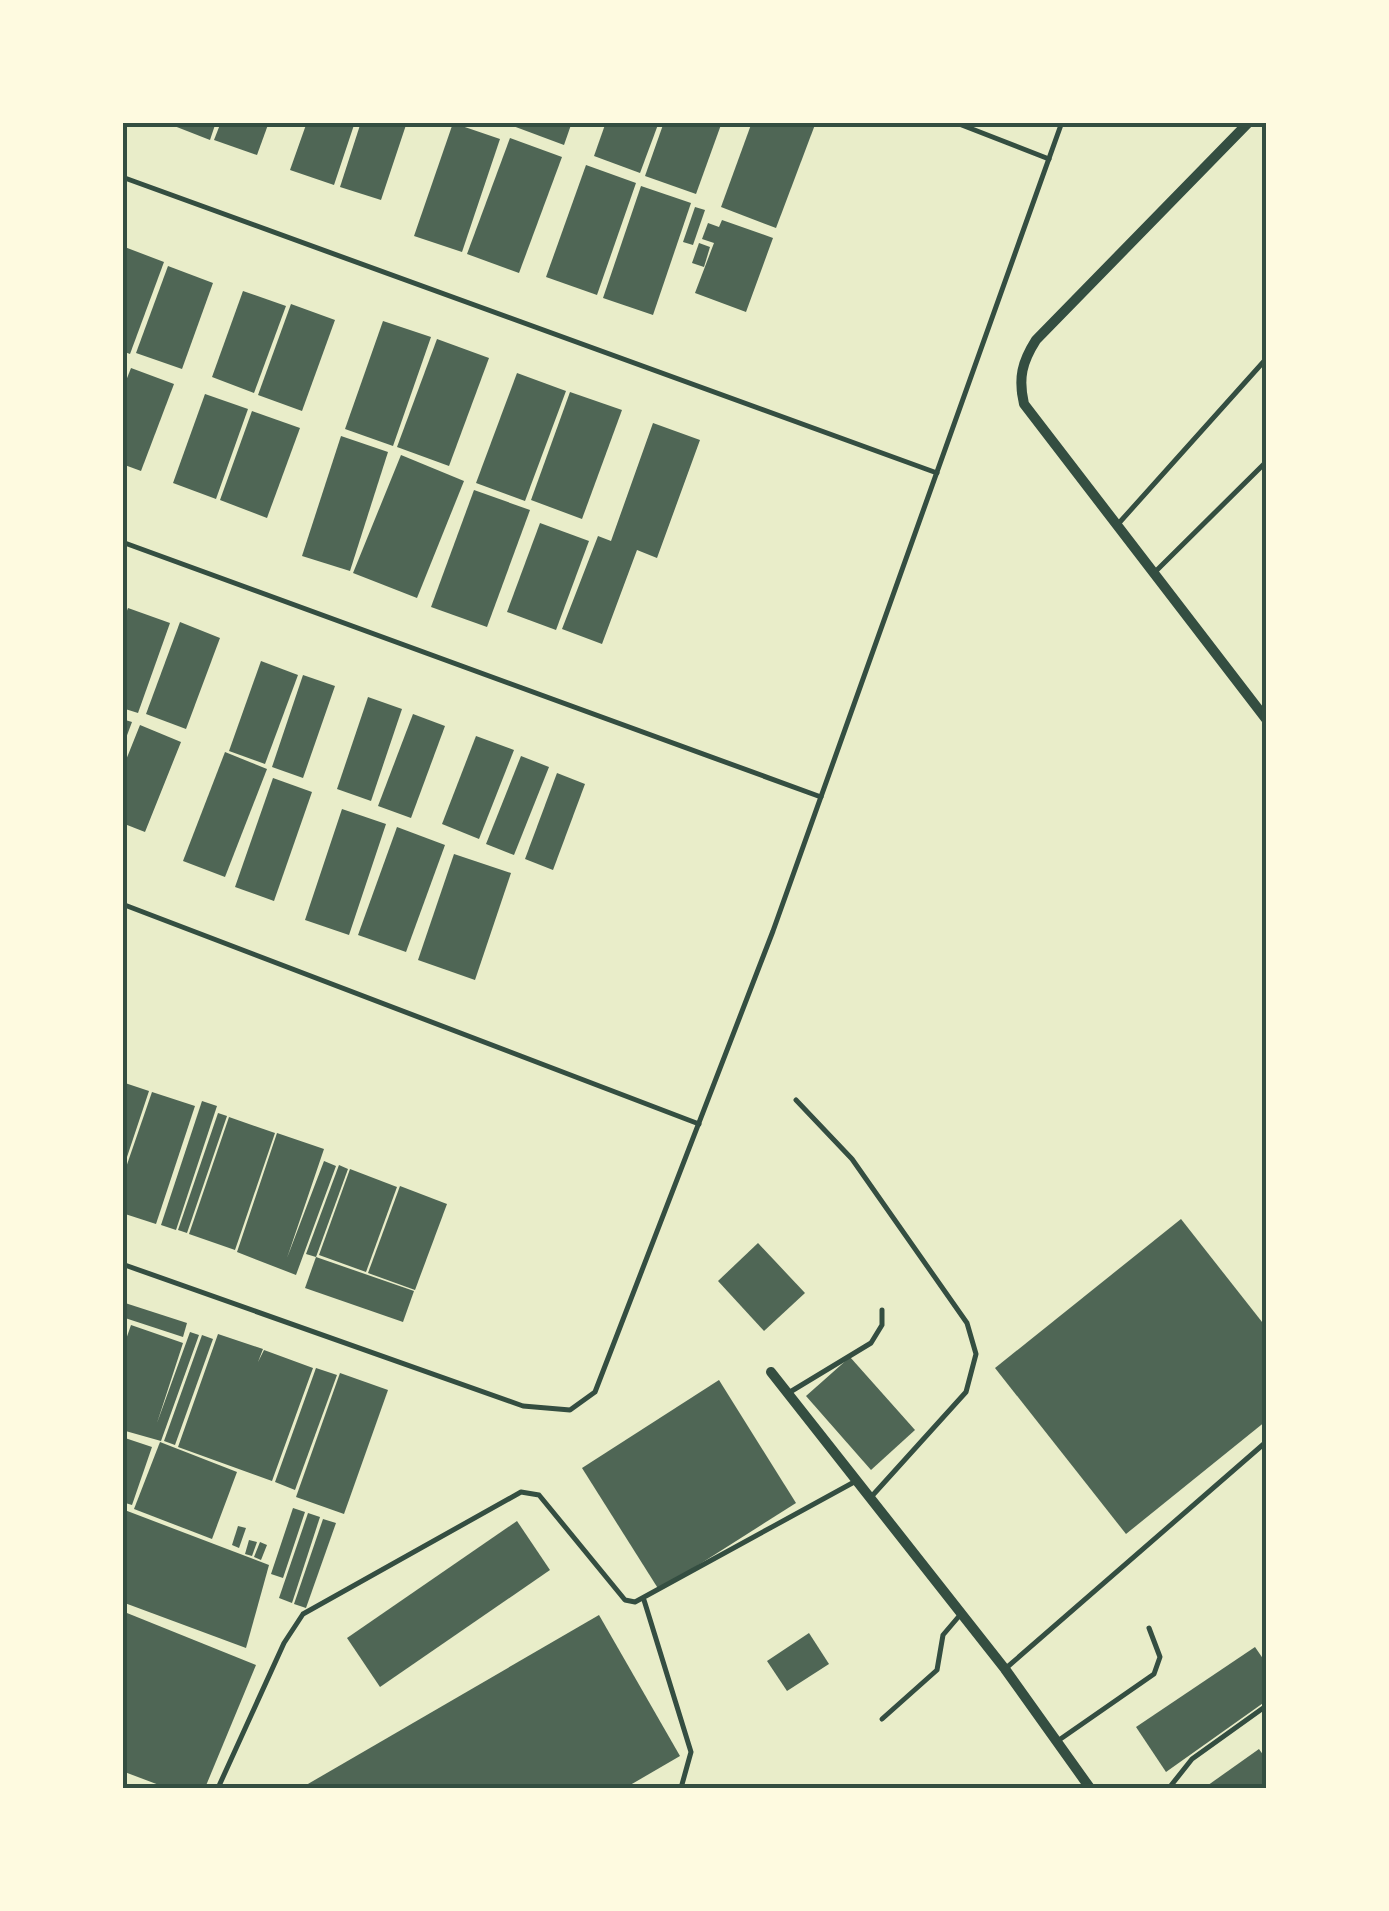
<svg xmlns="http://www.w3.org/2000/svg" width="1389" height="1911" viewBox="0 0 1389 1911" font-family="'Source Sans 3',sans-serif">
<rect width="100%" height="100%" fill="#e9edc9"/>
<g fill="#4f6655">
<polygon points="164,122 216,122 210,140"/>
<polygon points="221,122 269,122 257,155 214,140"/>
<polygon points="307,122 355,122 334,185 290,170"/>
<polygon points="361,122 407,122 381,200 340,187"/>
<polygon points="515,122 572,122 564,145 513,126"/>
<polygon points="606,122 659,122 640,173 594,156"/>
<polygon points="664,122 722,122 696,194 645,176"/>
<polygon points="752,122 816,122 776,228 721,207"/>
<polygon points="453,123 500,139 462,252 414,236"/>
<polygon points="510,138 562,157 519,273 467,254"/>
<polygon points="586,165 636,183 597,295 546,277"/>
<polygon points="641,186 691,203 653,315 603,298"/>
<polygon points="695,207 705,210 693,245 683,242"/>
<polygon points="722,220 773,238 746,312 695,293 714,243 702,239 708,223 719,227"/>
<polygon points="699,243 710,247 704,267 692,263"/>
<polygon points="122,246 164,262 130,354 122,351"/>
<polygon points="168,266 213,283 182,369 136,353"/>
<polygon points="243,291 286,306 254,393 212,377"/>
<polygon points="291,304 335,320 302,411 258,395"/>
<polygon points="383,321 431,337 393,446 345,429"/>
<polygon points="437,339 489,358 449,466 397,447"/>
<polygon points="131,368 174,384 141,471 122,464 122,391"/>
<polygon points="517,373 566,391 525,501 476,483"/>
<polygon points="570,392 622,410 582,519 531,500"/>
<polygon points="205,394 248,409 216,499 173,483"/>
<polygon points="252,411 300,428 267,518 220,500"/>
<polygon points="653,423 700,440 657,558 637,550 602,644 562,629 598,536 611,541"/>
<polygon points="341,436 388,452 350,571 302,556"/>
<polygon points="401,455 464,481 417,598 353,573"/>
<polygon points="474,490 530,510 487,627 431,607"/>
<polygon points="540,523 589,541 556,630 507,612"/>
<polygon points="128,608 170,623 138,713 122,708 122,624"/>
<polygon points="180,622 220,638 186,729 146,714"/>
<polygon points="261,661 298,675 265,764 229,751"/>
<polygon points="303,675 335,686 303,778 272,767"/>
<polygon points="368,697 402,709 371,801 337,789"/>
<polygon points="413,714 445,726 411,818 378,806"/>
<polygon points="122,719 132,722 123,746 122,746"/>
<polygon points="140,725 181,742 145,832 122,823 122,770"/>
<polygon points="476,736 514,750 479,839 442,824"/>
<polygon points="225,752 267,769 225,877 183,861"/>
<polygon points="521,756 549,767 514,855 486,844"/>
<polygon points="557,773 585,784 553,870 525,859"/>
<polygon points="273,778 312,792 274,901 235,887"/>
<polygon points="342,809 386,824 349,935 305,920"/>
<polygon points="397,827 445,845 406,952 358,935"/>
<polygon points="454,854 511,873 475,980 418,960"/>
<polygon points="122,1082 149,1091 123,1169 122,1169"/>
<polygon points="152,1092 195,1106 156,1224 122,1213 122,1179"/>
<polygon points="202,1101 217,1106 176,1230 161,1225"/>
<polygon points="218,1113 227,1116 187,1233 178,1230"/>
<polygon points="229,1117 275,1133 235,1250 189,1234"/>
<polygon points="277,1133 324,1149 287,1258 324,1161 336,1166 296,1275 237,1252"/>
<polygon points="339,1165 348,1169 316,1257 306,1254"/>
<polygon points="350,1169 397,1187 366,1272 319,1255"/>
<polygon points="400,1186 447,1204 415,1290 368,1273"/>
<polygon points="1181,1219 1266,1327 1266,1421 1126,1534 995,1368"/>
<polygon points="758,1243 805,1293 764,1331 718,1281"/>
<polygon points="316,1257 414,1291 403,1322 305,1288"/>
<polygon points="122,1302 187,1323 183,1337 122,1317"/>
<polygon points="131,1325 183,1343 157,1423 190,1332 199,1335 161,1441 122,1430 122,1351"/>
<polygon points="218,1334 263,1349 258,1362 264,1350 313,1368 272,1481 178,1447"/>
<polygon points="202,1335 213,1339 175,1445 164,1441"/>
<polygon points="850,1357 915,1430 871,1470 806,1396"/>
<polygon points="316,1368 337,1375 295,1490 275,1482"/>
<polygon points="340,1373 388,1390 344,1514 296,1497"/>
<polygon points="719,1380 796,1503 659,1590 582,1468"/>
<polygon points="122,1437 152,1447 132,1505 122,1502"/>
<polygon points="160,1442 237,1472 212,1539 134,1509"/>
<polygon points="293,1508 305,1512 283,1578 271,1574"/>
<polygon points="122,1509 269,1565 246,1648 122,1602"/>
<polygon points="308,1513 320,1517 292,1603 279,1598"/>
<polygon points="323,1519 336,1523 306,1608 294,1604"/>
<polygon points="517,1521 550,1570 380,1687 347,1638"/>
<polygon points="238,1526 246,1528 239,1548 232,1545"/>
<polygon points="249,1540 257,1542 252,1556 245,1554"/>
<polygon points="260,1542 267,1545 261,1560 254,1557"/>
<polygon points="122,1611 256,1665 205,1788 167,1788 122,1771"/>
<polygon points="599,1615 680,1756 625,1788 301,1788"/>
<polygon points="809,1633 829,1664 787,1691 767,1661"/>
<polygon points="1255,1647 1266,1663 1266,1701 1166,1772 1136,1727"/>
<polygon points="1259,1749 1266,1759 1266,1788 1204,1788"/>
</g>
<g fill="none" stroke-linecap="round" stroke-linejoin="round">
<g stroke="#344e41" stroke-width="5">
<polyline points="954,122 1049,159"/>
<polyline points="122,177 937,473"/>
<polyline points="1119,523 1266,359"/>
<polyline points="122,542 821,797"/>
<polyline points="1156,571 1266,462"/>
<polyline points="122,904 699,1124"/>
<polyline points="796,1100 852,1159 967,1323 976,1354 966,1392 872,1496"/>
<polyline points="122,1264 523,1406 570,1410 595,1392 773,931 1062,122"/>
<polyline points="790,1392 871,1343 882,1325 882,1310"/>
<polyline points="644,1600 691,1752 681,1788"/>
<polyline points="1005,1669 1266,1442"/>
<polyline points="882,1719 937,1670 943,1635 960,1615"/>
<polyline points="1059,1740 1154,1674 1160,1657 1149,1628"/>
<polyline points="218,1788 284,1643 303,1614 521,1492 539,1495 625,1600 635,1602 856,1481"/>
<polyline points="1169,1788 1192,1759 1266,1706"/>
</g>
<g stroke="#344e41" stroke-width="10">
<path d="M1249 122 1036 340C1022 362 1018 378 1024 404L1266 719"/>
<polyline points="771,1372 1005,1669 1090,1788"/>
</g>
</g>
<rect width="1389" height="1911" fill="none" stroke="#fefae0" stroke-width="250"/>
<rect x="125" y="125" width="1139" height="1661" fill="none" stroke="#344e41" stroke-width="4"/>
</svg>
